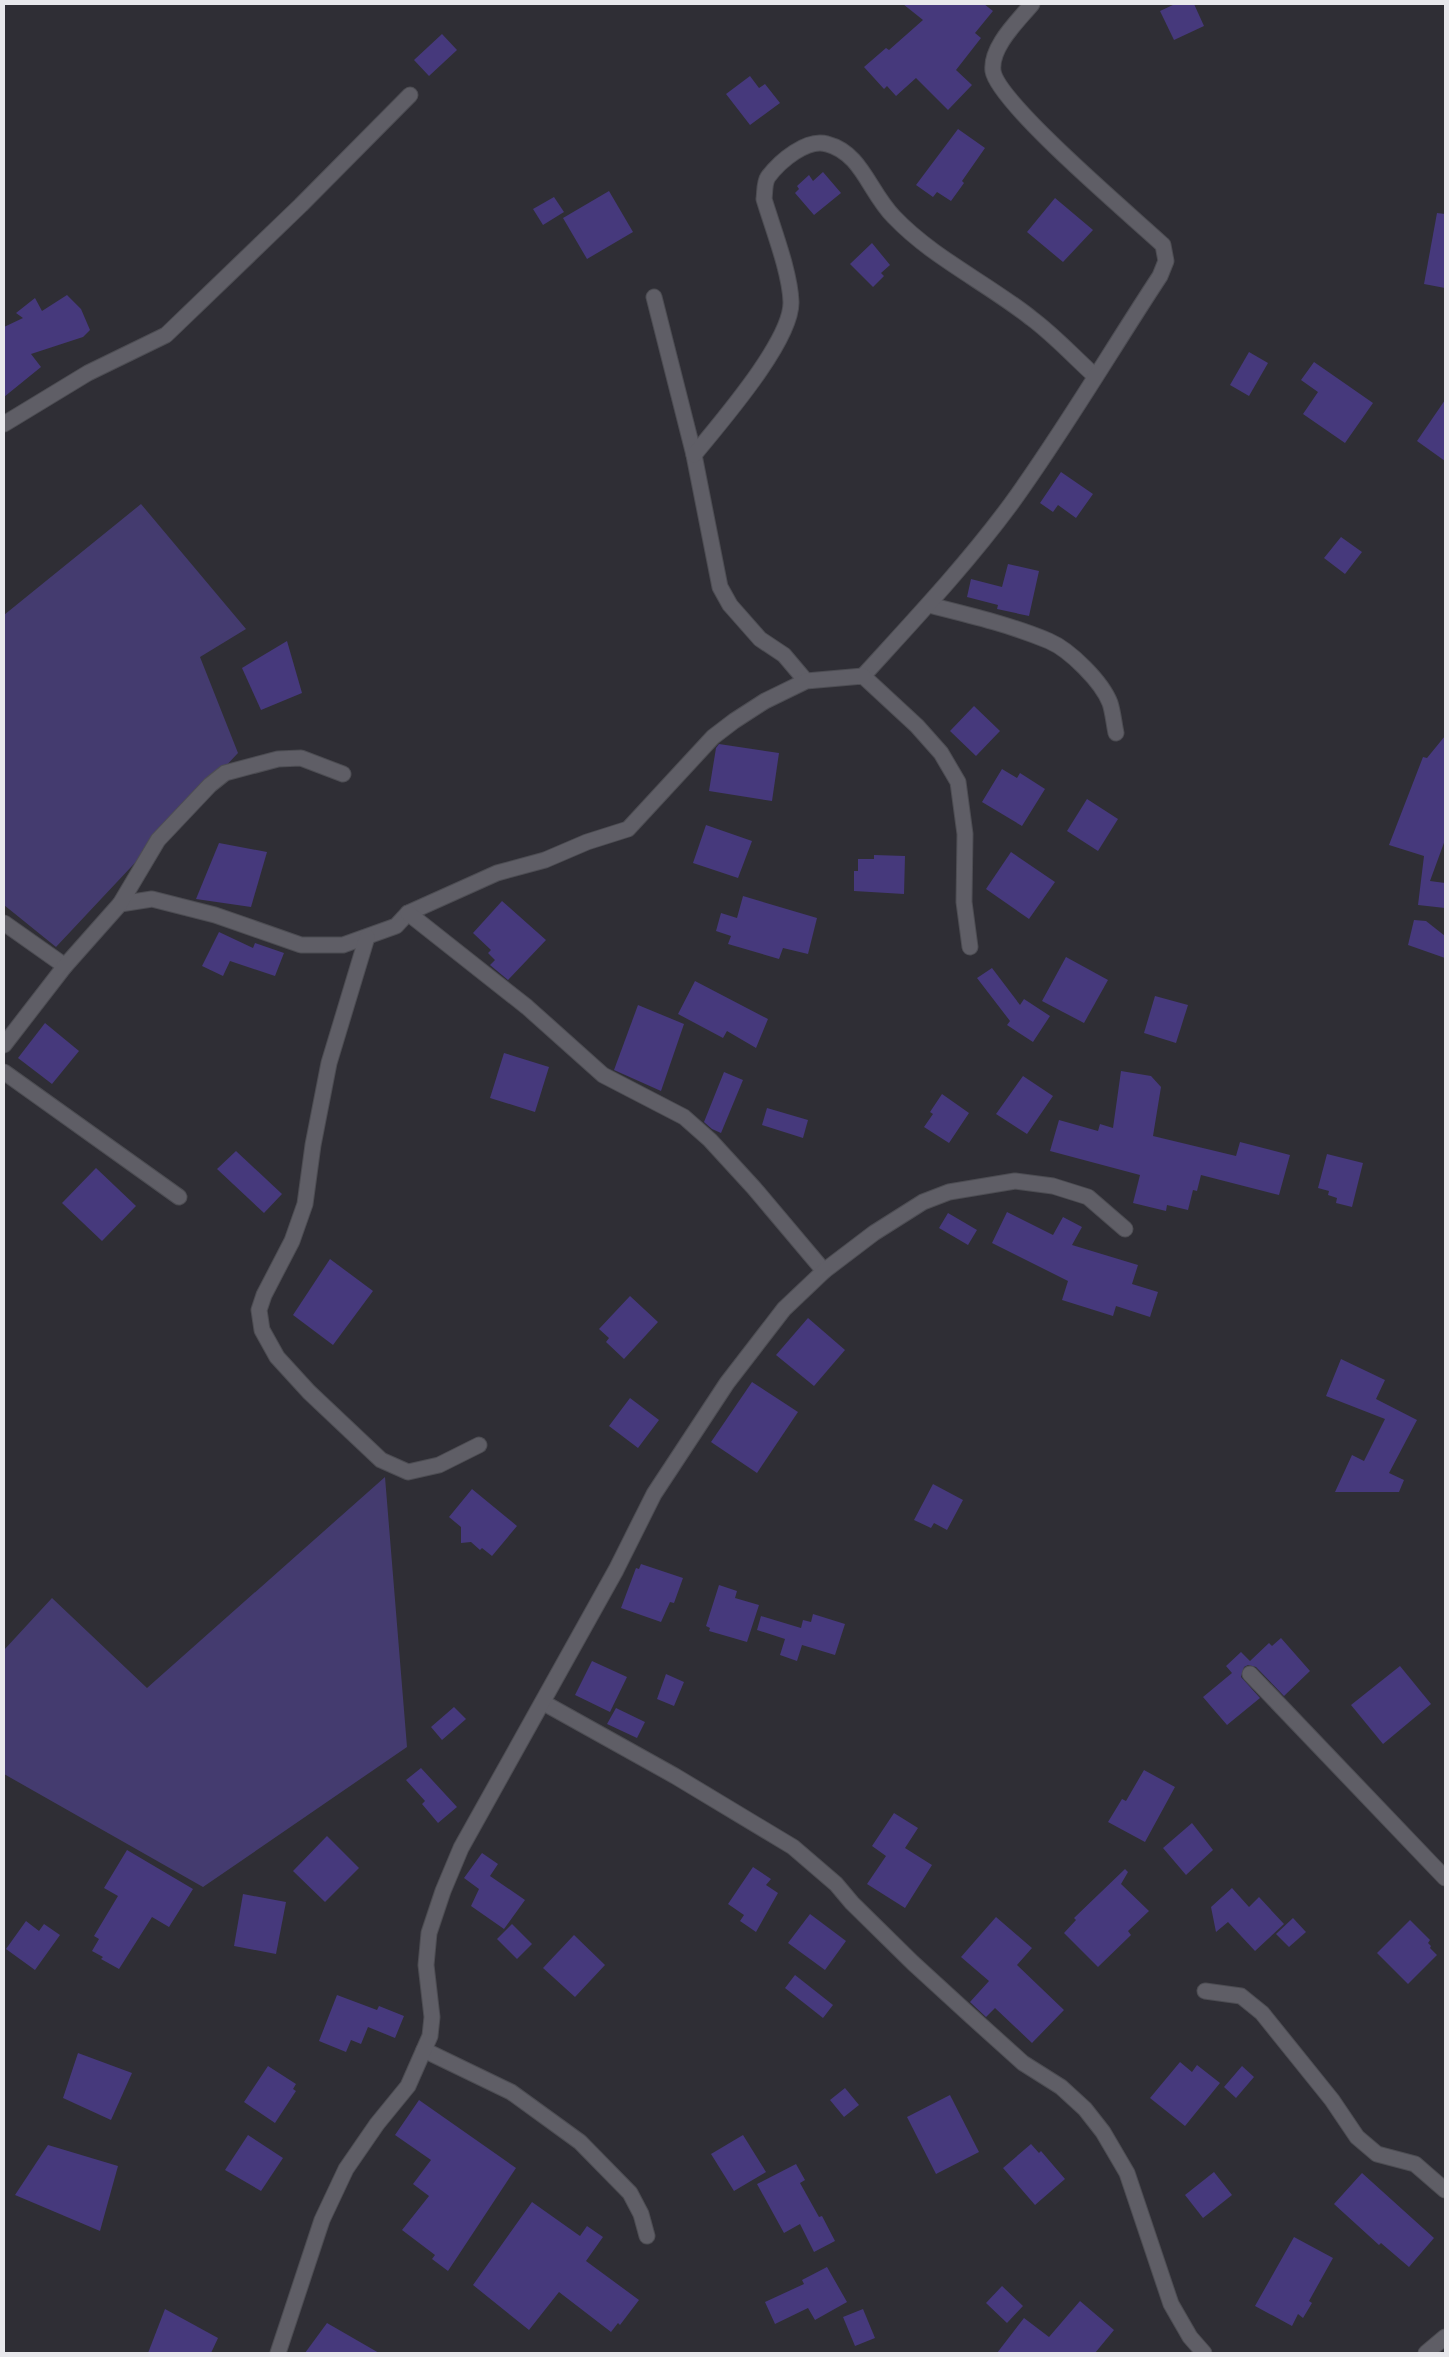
<svg xmlns="http://www.w3.org/2000/svg" width="1449" height="2357" viewBox="0 0 1449 2357" font-family="Roboto,sans-serif">
<rect width="100%" height="100%" fill="#2f2e35"/>
<g fill="#443b6f">
<polygon points="141,504 246,629 200,657 238,753 56,947 4,905 4,615"/>
<polygon points="385,1477 407,1747 203,1887 4,1774 4,1650 52,1598 147,1688"/>
</g>
<g fill="#46397c">
<polygon points="903,4 984,4 993,11 975,33 981,38 956,70 972,85 948,110 916,78 896,96 887,86 884,89 864,67 886,48 889,50 923,20"/>
<polygon points="1175,4 1194,4 1204,26 1174,40 1160,11"/>
<polygon points="442,34 457,50 429,76 414,60"/>
<polygon points="750,76 759,88 765,84 780,103 750,125 726,94"/>
<polygon points="958,129 985,148 962,181 964,183 951,201 937,192 933,197 916,185"/>
<polygon points="823,172 841,193 814,215 795,193 799,189 797,186 809,175 813,181"/>
<polygon points="609,191 633,232 587,259 563,218"/>
<polygon points="554,197 564,212 543,225 533,209"/>
<polygon points="1055,198 1093,230 1063,262 1027,232"/>
<polygon points="1437,213 1445,214 1445,288 1424,284"/>
<polygon points="872,243 890,265 881,273 884,276 873,287 850,264"/>
<polygon points="67,295 81,309 90,330 83,337 31,354 41,367 4,397 4,327 23,318 16,313 35,298 42,311"/>
<polygon points="1249,352 1268,363 1249,396 1230,385"/>
<polygon points="1314,362 1373,403 1345,443 1303,414 1318,392 1301,380"/>
<polygon points="1445,400 1445,461 1417,441"/>
<polygon points="1061,472 1093,494 1076,518 1058,505 1053,512 1040,503"/>
<polygon points="1341,537 1362,552 1345,574 1324,558"/>
<polygon points="1008,564 1039,571 1029,616 997,609 998,605 967,597 971,579 1002,587"/>
<polygon points="287,641 302,693 261,710 242,668"/>
<polygon points="974,706 1000,731 976,756 950,731"/>
<polygon points="1445,736 1445,840 1430,881 1445,883 1445,908 1418,905 1424,856 1389,845 1423,757 1427,758"/>
<polygon points="719,744 779,753 772,801 709,791 716,748"/>
<polygon points="1002,769 1017,778 1020,773 1045,789 1022,826 982,802"/>
<polygon points="1087,799 1118,819 1098,851 1067,831"/>
<polygon points="706,825 752,841 738,878 693,863"/>
<polygon points="219,843 267,852 251,907 196,899"/>
<polygon points="1011,852 1055,882 1029,919 986,889"/>
<polygon points="874,855 905,856 904,894 854,891 854,871 858,871 858,859 874,859"/>
<polygon points="743,896 817,918 808,954 783,948 779,959 728,944 731,936 716,931 721,913 737,918"/>
<polygon points="502,901 546,940 508,980 490,965 495,960 488,953 491,950 473,933"/>
<polygon points="1414,920 1426,921 1445,936 1445,958 1408,945"/>
<polygon points="219,932 253,948 255,943 284,953 275,976 230,961 223,976 202,966"/>
<polygon points="1066,957 1108,980 1084,1023 1042,1001"/>
<polygon points="992,968 1020,1005 1024,999 1050,1016 1033,1042 1007,1025 1010,1021 977,978"/>
<polygon points="695,981 768,1019 756,1048 727,1031 723,1038 678,1014"/>
<polygon points="1155,996 1188,1005 1176,1043 1144,1033"/>
<polygon points="638,1005 684,1024 661,1091 614,1070"/>
<polygon points="45,1023 79,1051 52,1084 18,1058"/>
<polygon points="504,1053 549,1067 535,1112 490,1098"/>
<polygon points="1121,1071 1151,1076 1161,1087 1153,1136 1236,1156 1240,1142 1290,1155 1279,1195 1201,1175 1197,1191 1193,1190 1188,1210 1167,1205 1166,1211 1133,1203 1140,1175 1050,1151 1059,1120 1098,1131 1100,1124 1113,1128"/>
<polygon points="724,1072 743,1080 721,1133 712,1129 704,1122"/>
<polygon points="1023,1076 1053,1096 1027,1134 996,1114"/>
<polygon points="942,1094 969,1113 949,1143 924,1127 933,1114 930,1112"/>
<polygon points="767,1108 808,1120 803,1138 762,1125"/>
<polygon points="236,1151 282,1194 264,1213 217,1169"/>
<polygon points="1327,1154 1363,1163 1352,1207 1336,1203 1337,1198 1328,1195 1329,1191 1318,1188"/>
<polygon points="96,1168 136,1206 102,1241 62,1203"/>
<polygon points="1007,1212 1053,1235 1063,1217 1082,1227 1072,1245 1138,1265 1132,1284 1158,1292 1150,1317 1116,1306 1113,1316 1062,1300 1068,1281 992,1243"/>
<polygon points="948,1213 977,1230 968,1245 939,1228"/>
<polygon points="330,1259 373,1291 333,1345 293,1315"/>
<polygon points="630,1296 658,1322 624,1359 606,1342 609,1338 599,1329"/>
<polygon points="808,1318 845,1350 814,1386 776,1355"/>
<polygon points="1341,1359 1385,1380 1376,1399 1417,1420 1389,1473 1404,1480 1399,1492 1335,1492 1352,1455 1364,1461 1385,1419 1326,1396"/>
<polygon points="752,1382 798,1412 757,1473 711,1442"/>
<polygon points="630,1398 659,1420 638,1448 609,1426"/>
<polygon points="933,1484 963,1500 947,1530 934,1523 931,1528 914,1520"/>
<polygon points="472,1489 517,1526 492,1556 482,1548 480,1550 471,1542 461,1543 461,1527 449,1517"/>
<polygon points="641,1564 683,1578 674,1603 670,1602 661,1622 621,1608 636,1568 639,1569"/>
<polygon points="719,1585 737,1591 735,1598 759,1605 747,1642 709,1631 710,1628 706,1626"/>
<polygon points="813,1614 845,1624 835,1655 802,1645 797,1661 780,1655 785,1639 757,1630 761,1616 801,1628 803,1620 811,1622"/>
<polygon points="1281,1638 1310,1671 1284,1696 1256,1667 1248,1665 1244,1667 1241,1677 1260,1698 1227,1725 1203,1697 1232,1673 1226,1666 1241,1652 1250,1661 1269,1643 1272,1646"/>
<polygon points="592,1661 627,1677 610,1712 575,1695"/>
<polygon points="1400,1666 1431,1704 1383,1744 1351,1705"/>
<polygon points="666,1674 684,1682 674,1706 657,1699"/>
<polygon points="454,1707 466,1719 442,1740 431,1727"/>
<polygon points="616,1708 645,1722 637,1738 607,1724"/>
<polygon points="421,1768 457,1807 438,1823 422,1804 425,1801 406,1780"/>
<polygon points="1144,1770 1175,1787 1145,1842 1108,1822 1122,1799 1126,1801"/>
<polygon points="894,1813 918,1828 905,1848 932,1865 905,1908 867,1884 886,1856 872,1846"/>
<polygon points="1192,1823 1213,1850 1186,1875 1163,1848"/>
<polygon points="327,1836 359,1868 325,1902 293,1871"/>
<polygon points="127,1850 193,1889 169,1927 152,1917 119,1969 101,1959 103,1957 92,1951 99,1939 94,1936 118,1896 104,1888"/>
<polygon points="482,1853 498,1864 490,1876 525,1900 504,1929 471,1906 479,1889 464,1878"/>
<polygon points="753,1867 771,1879 766,1885 778,1893 756,1932 740,1921 744,1915 728,1904"/>
<polygon points="1125,1869 1128,1872 1121,1884 1149,1911 1128,1931 1131,1935 1098,1967 1064,1933 1076,1920 1074,1918"/>
<polygon points="1232,1888 1249,1907 1259,1897 1284,1924 1255,1951 1228,1922 1216,1932 1211,1907"/>
<polygon points="243,1894 286,1902 276,1954 234,1946"/>
<polygon points="810,1914 846,1941 825,1970 788,1943"/>
<polygon points="996,1917 1032,1948 1017,1965 1064,2010 1032,2043 995,2008 986,2017 970,2002 989,1981 961,1957"/>
<polygon points="1293,1918 1306,1932 1289,1947 1276,1934"/>
<polygon points="1410,1920 1430,1940 1428,1943 1431,1946 1430,1948 1437,1955 1408,1984 1377,1953"/>
<polygon points="26,1921 39,1931 44,1924 60,1935 35,1970 6,1949"/>
<polygon points="512,1924 532,1944 517,1959 497,1939"/>
<polygon points="574,1935 605,1965 575,1997 543,1968"/>
<polygon points="795,1975 833,2005 823,2018 785,1988"/>
<polygon points="337,1995 377,2010 379,2006 404,2016 395,2038 368,2027 361,2044 351,2040 346,2052 319,2041"/>
<polygon points="78,2053 132,2073 111,2120 63,2098"/>
<polygon points="1180,2062 1192,2072 1197,2065 1220,2083 1185,2126 1150,2098"/>
<polygon points="268,2066 296,2084 293,2089 296,2091 275,2123 244,2102"/>
<polygon points="1242,2066 1254,2077 1236,2098 1224,2087"/>
<polygon points="845,2088 859,2105 844,2117 830,2100"/>
<polygon points="950,2095 979,2152 936,2174 907,2117"/>
<polygon points="419,2100 516,2168 448,2271 432,2259 435,2255 402,2230 429,2196 413,2184 431,2160 395,2135"/>
<polygon points="248,2135 283,2158 261,2191 225,2170"/>
<polygon points="743,2135 766,2172 734,2191 711,2154"/>
<polygon points="1031,2144 1039,2153 1041,2151 1065,2179 1035,2205 1003,2168"/>
<polygon points="48,2145 118,2166 100,2231 15,2195"/>
<polygon points="796,2164 805,2180 800,2183 819,2217 822,2216 835,2241 814,2252 800,2224 784,2233 757,2184"/>
<polygon points="1214,2172 1232,2195 1203,2218 1185,2195"/>
<polygon points="1362,2173 1434,2238 1409,2267 1381,2243 1379,2245 1334,2204"/>
<polygon points="532,2202 580,2236 587,2226 603,2237 586,2261 639,2300 620,2325 618,2323 611,2332 559,2292 529,2330 473,2285"/>
<polygon points="1294,2237 1333,2258 1309,2301 1312,2303 1303,2318 1298,2314 1292,2326 1255,2306"/>
<polygon points="827,2267 847,2302 815,2320 808,2308 775,2324 765,2302 804,2284 802,2280"/>
<polygon points="1002,2286 1023,2306 1007,2323 986,2303"/>
<polygon points="1080,2301 1114,2330 1095,2353 997,2353 1024,2318 1049,2337"/>
<polygon points="165,2309 218,2338 211,2353 148,2353"/>
<polygon points="863,2309 875,2338 855,2346 843,2317"/>
<polygon points="327,2323 379,2353 305,2353"/>
</g>
<g fill="none" stroke-linecap="round" stroke-linejoin="round">
<g stroke="#4d4d53" stroke-width="17">
<g id="street">
<polyline points="654,297 694,455 720,587 730,605 760,639 784,655 806,681"/>
<polyline points="4,424 88,373 166,335 301,205 410,95"/>
<path d="M694 455C719 424 792 341 791 302 790 272 773 229 764 199 765 193 764 183 768 177 780 161 807 138 827 144 862 153 869 192 894 217 933 258 987 283 1031 318 1054 335 1074 357 1095 376"/>
<path d="M929 605C969 615 1011 625 1049 641 1070 650 1102 682 1110 703 1113 712 1114 724 1116 733"/>
<path d="M863 676C914 620 966 565 1011 504 1064 431 1110 352 1160 276L1166 261 1163 245C1133 217 998 103 993 71 990 47 1018 21 1032 4"/>
<polyline points="120,904 152,899 215,915 301,945 343,945 396,926 408,913 497,873 545,860 587,842 628,829 713,737 734,721 765,701 806,681 863,676 917,726 941,753 958,782 965,834 964,902 970,947"/>
<polyline points="408,913 527,1007 603,1075 684,1117 710,1140 754,1188 824,1271"/>
<polyline points="4,923 65,966"/>
<polyline points="367,937 329,1063 313,1145 305,1204 292,1241 264,1295 259,1310 262,1330 277,1357 309,1392 381,1460 408,1472 439,1465 479,1445"/>
<polyline points="4,1045 65,966 120,904 158,840 210,785 225,773 278,759 301,758 343,774"/>
<polyline points="4,1072 179,1197"/>
<polyline points="1250,1674 1445,1878"/>
<polyline points="544,1703 675,1776 793,1847 836,1884 852,1903 913,1963 972,2017 1023,2063 1061,2087 1085,2109 1103,2132 1127,2173 1171,2304 1190,2337 1204,2353"/>
<polyline points="1205,1991 1241,1996 1262,2013 1332,2100 1357,2137 1377,2154 1415,2164 1445,2190"/>
<polyline points="424,2050 511,2092 580,2142 630,2193 641,2214 647,2236"/>
<polyline points="278,2353 322,2220 346,2169 377,2124 408,2086 430,2036 432,2017 426,1965 429,1933 443,1891 461,1848 616,1570 654,1494 727,1383 784,1309 824,1271 874,1233 923,1202 949,1192 1015,1181 1053,1186 1088,1197 1125,1229"/>
</g>
</g>
<g stroke="#4d4d53" stroke-width="17">
<polyline id="secondary" points="1426,2353 1445,2337"/>
</g>
<use href="#street" stroke="#5f5e66" stroke-width="15"/>
<use href="#secondary" stroke="#5f5e66" stroke-width="15"/>
</g>
<rect width="1449" height="2357" fill="none" stroke="#e8e8ec" stroke-width="10"/>
</svg>
